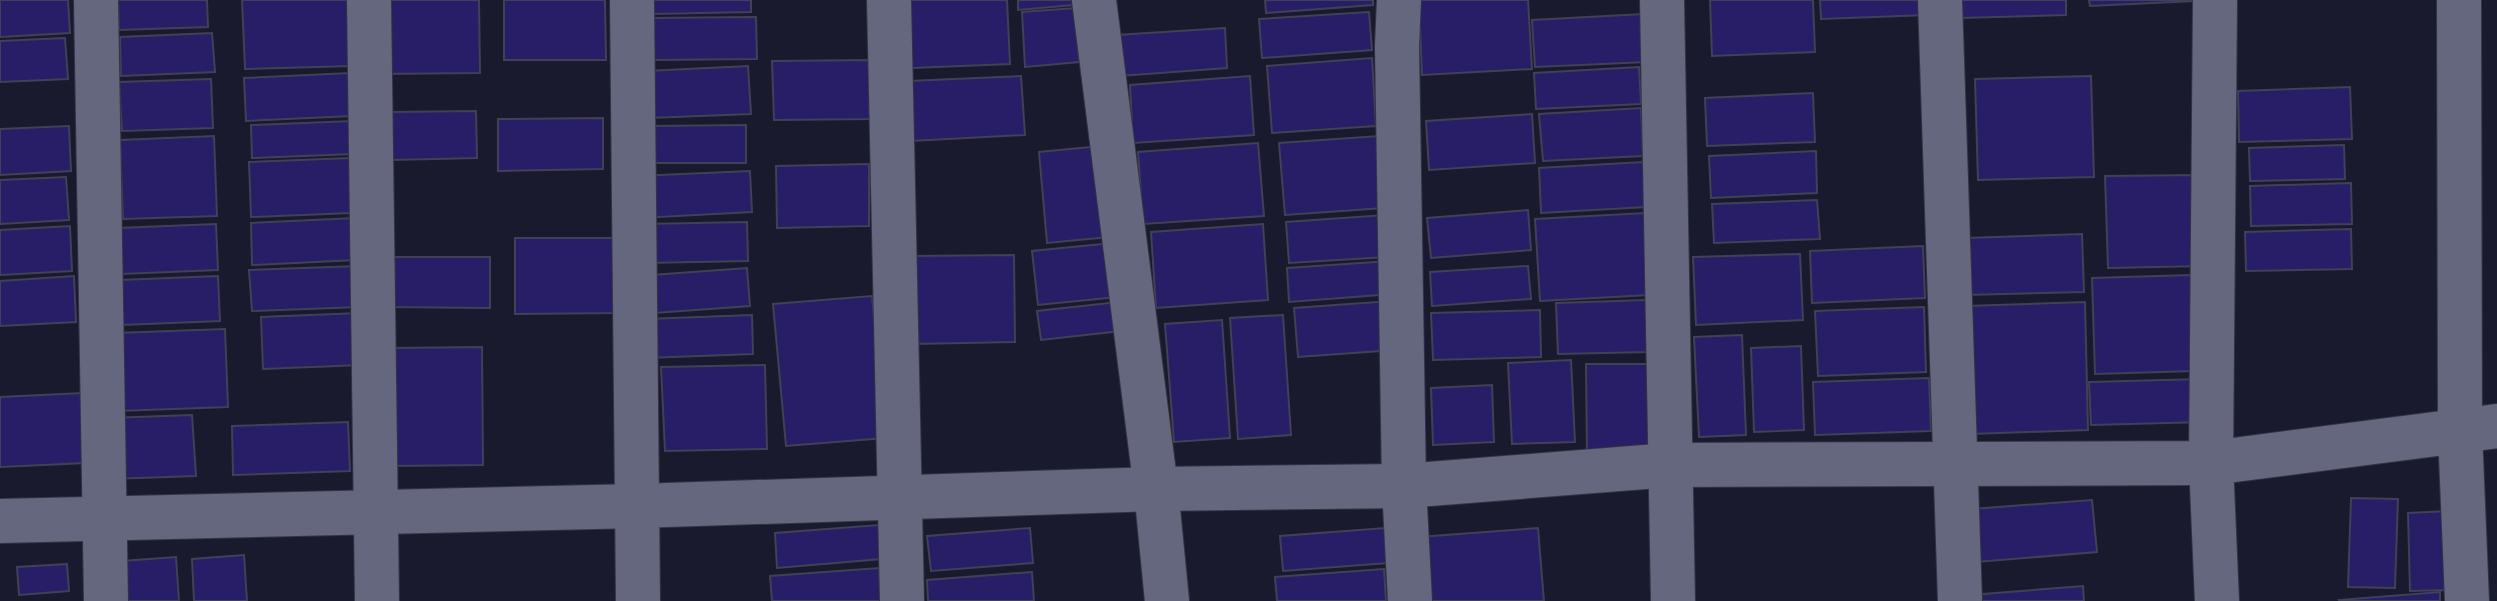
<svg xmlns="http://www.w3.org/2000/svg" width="2497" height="601" viewBox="0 0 2497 601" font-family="Literata,serif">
<rect width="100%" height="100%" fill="#1a1a2e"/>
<g fill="#271e67" stroke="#404157" stroke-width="2">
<polygon points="0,0 68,0 70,33 0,37"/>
<polygon points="118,0 207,0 208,27 119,30"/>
<polygon points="242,0 348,0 351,66 245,69"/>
<polygon points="373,0 479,0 480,73 374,74"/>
<polygon points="504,0 605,0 606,60 504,60"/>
<polygon points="652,0 751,0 751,12 652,14"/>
<polygon points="909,0 1007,0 1010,64 912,68"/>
<polygon points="1018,0 1074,0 1074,5 1018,10"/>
<polygon points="1265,0 1373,0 1373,5 1266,13"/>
<polygon points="1419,0 1528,0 1532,69 1422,75"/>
<polygon points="1710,0 1813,0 1815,52 1712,56"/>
<polygon points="1820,0 1928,0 1928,15 1821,19"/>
<polygon points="1961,0 2066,0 2066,15 1961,18"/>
<polygon points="2089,0 2195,0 2195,1 2090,6"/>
<polygon points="1076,8 1079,62 1025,67 1022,12"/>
<polygon points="1369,12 1372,50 1262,58 1259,19"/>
<polygon points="1643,14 1647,62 1535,67 1532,20"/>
<polygon points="756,17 757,59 651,60 650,18"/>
<polygon points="1225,28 1227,68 1120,76 1117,35"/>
<polygon points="212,33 215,72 121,76 120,37"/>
<polygon points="65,38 68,79 0,82 0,41"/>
<polygon points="1372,58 1376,126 1272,133 1267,66"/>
<polygon points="875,60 875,119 774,120 772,61"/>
<polygon points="748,66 751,114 649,118 647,71"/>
<polygon points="1639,67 1641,104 1536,109 1534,73"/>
<polygon points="350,73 352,116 246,121 244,78"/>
<polygon points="1021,76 1025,135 911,141 908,81"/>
<polygon points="1250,76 1254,135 1133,143 1130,85"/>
<polygon points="2091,76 2094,177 1978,180 1975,79"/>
<polygon points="211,79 213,128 122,131 119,82"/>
<polygon points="2350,87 2352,139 2239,142 2238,91"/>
<polygon points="1813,93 1815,142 1707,146 1705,98"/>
<polygon points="1641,108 1643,156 1543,161 1539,114"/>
<polygon points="476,111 477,158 391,160 390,112"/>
<polygon points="1532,114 1535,163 1429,170 1426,121"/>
<polygon points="603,118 603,169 498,171 498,119"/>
<polygon points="352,121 353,154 252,158 251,125"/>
<polygon points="746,125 746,163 649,163 648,126"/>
<polygon points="69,126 71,171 0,175 0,129"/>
<polygon points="214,136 217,216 123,219 120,140"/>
<polygon points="1379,136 1384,208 1285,215 1279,143"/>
<polygon points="1258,143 1264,216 1143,224 1138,152"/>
<polygon points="2344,145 2345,179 2250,181 2249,148"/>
<polygon points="1101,146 1109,237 1047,243 1039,152"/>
<polygon points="1816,151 1817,193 1711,198 1709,156"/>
<polygon points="350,158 351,213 251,217 249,162"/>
<polygon points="1643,162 1646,207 1541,213 1539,168"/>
<polygon points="869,164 869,226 777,228 776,166"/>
<polygon points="750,171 752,212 640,218 637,176"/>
<polygon points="2202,175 2204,266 2108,268 2105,176"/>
<polygon points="66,177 69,220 0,224 0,180"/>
<polygon points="2351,183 2352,224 2251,226 2250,186"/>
<polygon points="1817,200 1820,239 1714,243 1712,204"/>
<polygon points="1528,210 1531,250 1431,258 1427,218"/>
<polygon points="1645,213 1649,295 1540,301 1535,219"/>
<polygon points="1385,215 1387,257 1289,263 1286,222"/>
<polygon points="355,218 356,260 252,265 251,223"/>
<polygon points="747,222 748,261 644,263 644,224"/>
<polygon points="216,224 218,270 121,274 118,228"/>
<polygon points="1263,224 1268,300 1156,308 1151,232"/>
<polygon points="70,226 72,271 0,275 0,230"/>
<polygon points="2351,229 2352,269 2246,271 2245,232"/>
<polygon points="2082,234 2084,292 1967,295 1965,238"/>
<polygon points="515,238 616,238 617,313 515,314"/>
<polygon points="1112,243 1117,297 1038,305 1032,251"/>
<polygon points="1923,246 1925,298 1812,303 1810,251"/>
<polygon points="1800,254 1803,320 1696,325 1693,257"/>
<polygon points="1014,255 1015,342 913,344 912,256"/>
<polygon points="386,257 490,257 490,308 386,307"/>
<polygon points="1390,261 1392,294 1289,302 1287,268"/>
<polygon points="358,266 359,307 252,311 249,270"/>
<polygon points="1528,266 1531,299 1432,306 1430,272"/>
<polygon points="747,268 750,306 641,314 638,276"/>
<polygon points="2191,275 2194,371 2095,374 2092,278"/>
<polygon points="74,276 76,322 0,326 0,281"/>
<polygon points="218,276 220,321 122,325 120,280"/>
<polygon points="872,296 885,438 786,446 773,304"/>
<polygon points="1647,300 1649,352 1558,354 1556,303"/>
<polygon points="1391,301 1394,350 1298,357 1294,308"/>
<polygon points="1118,302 1121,331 1041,340 1037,311"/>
<polygon points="2085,302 2088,430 1971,434 1967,306"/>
<polygon points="1924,307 1926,372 1818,376 1815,311"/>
<polygon points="1540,310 1541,357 1433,360 1431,313"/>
<polygon points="359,313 362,365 263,369 261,317"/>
<polygon points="752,315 753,354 647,358 646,319"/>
<polygon points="1283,315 1291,435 1238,439 1230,318"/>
<polygon points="1222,320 1230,438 1174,442 1165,324"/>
<polygon points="225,329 228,407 118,411 116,333"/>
<polygon points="1742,335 1746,435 1699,437 1694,337"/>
<polygon points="1801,346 1804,430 1754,432 1751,348"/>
<polygon points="482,347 483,465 390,466 388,348"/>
<polygon points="1571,360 1575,442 1512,444 1508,363"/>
<polygon points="1586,364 1648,364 1648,457 1587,458"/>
<polygon points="765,365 767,449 665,451 661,367"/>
<polygon points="1929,378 1931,431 1815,435 1813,382"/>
<polygon points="2203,379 2205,422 2091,425 2089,382"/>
<polygon points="1492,385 1494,442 1433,445 1431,388"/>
<polygon points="82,393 86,463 0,467 0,397"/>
<polygon points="192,415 196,476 109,479 107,418"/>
<polygon points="348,422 350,471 233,475 232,426"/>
<polygon points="2351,498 2398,499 2395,588 2348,587"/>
<polygon points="2092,500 2097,552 1976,562 1972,509"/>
<polygon points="2448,511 2450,590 2410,591 2408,513"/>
<polygon points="879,525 882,559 777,568 775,533"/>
<polygon points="1030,528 1033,563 931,571 927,536"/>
<polygon points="1385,528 1388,563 1283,571 1280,536"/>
<polygon points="1538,528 1544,601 1424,601 1419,537"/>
<polygon points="244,555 247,601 194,601 192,559"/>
<polygon points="176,557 179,601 124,601 122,561"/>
<polygon points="67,564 69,591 19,595 17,567"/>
<polygon points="879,568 881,601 772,601 770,576"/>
<polygon points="1384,569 1386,601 1277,601 1275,577"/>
<polygon points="1032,572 1034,601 928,601 927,580"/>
<polygon points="2083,586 2084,601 1972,601 1971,595"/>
<polygon points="2440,592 2440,601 2340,601 2339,600"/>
</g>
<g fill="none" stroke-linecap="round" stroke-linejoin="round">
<g stroke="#353444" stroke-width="46">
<g id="street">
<polyline points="96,0 106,601"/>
<polyline points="369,0 377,601"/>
<polyline points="632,0 638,601"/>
<polyline points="889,0 902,601"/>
<polyline points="1094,0 1156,489 1167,601"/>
<polyline points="1399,0 1397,46 1404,486 1410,601"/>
<polyline points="1662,0 1673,601"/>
<polyline points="1940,0 1960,601"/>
<polyline points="2215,0 2211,463 2217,601"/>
<polyline points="2459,0 2460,432 2467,601"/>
</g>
</g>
<g stroke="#353444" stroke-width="46">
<polyline id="secondary" points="0,521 637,506 1156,489 1404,486 1670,465 2211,463 2497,426"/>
</g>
<use href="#street" stroke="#65677e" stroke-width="44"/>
<use href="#secondary" stroke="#65677e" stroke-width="44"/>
</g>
</svg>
